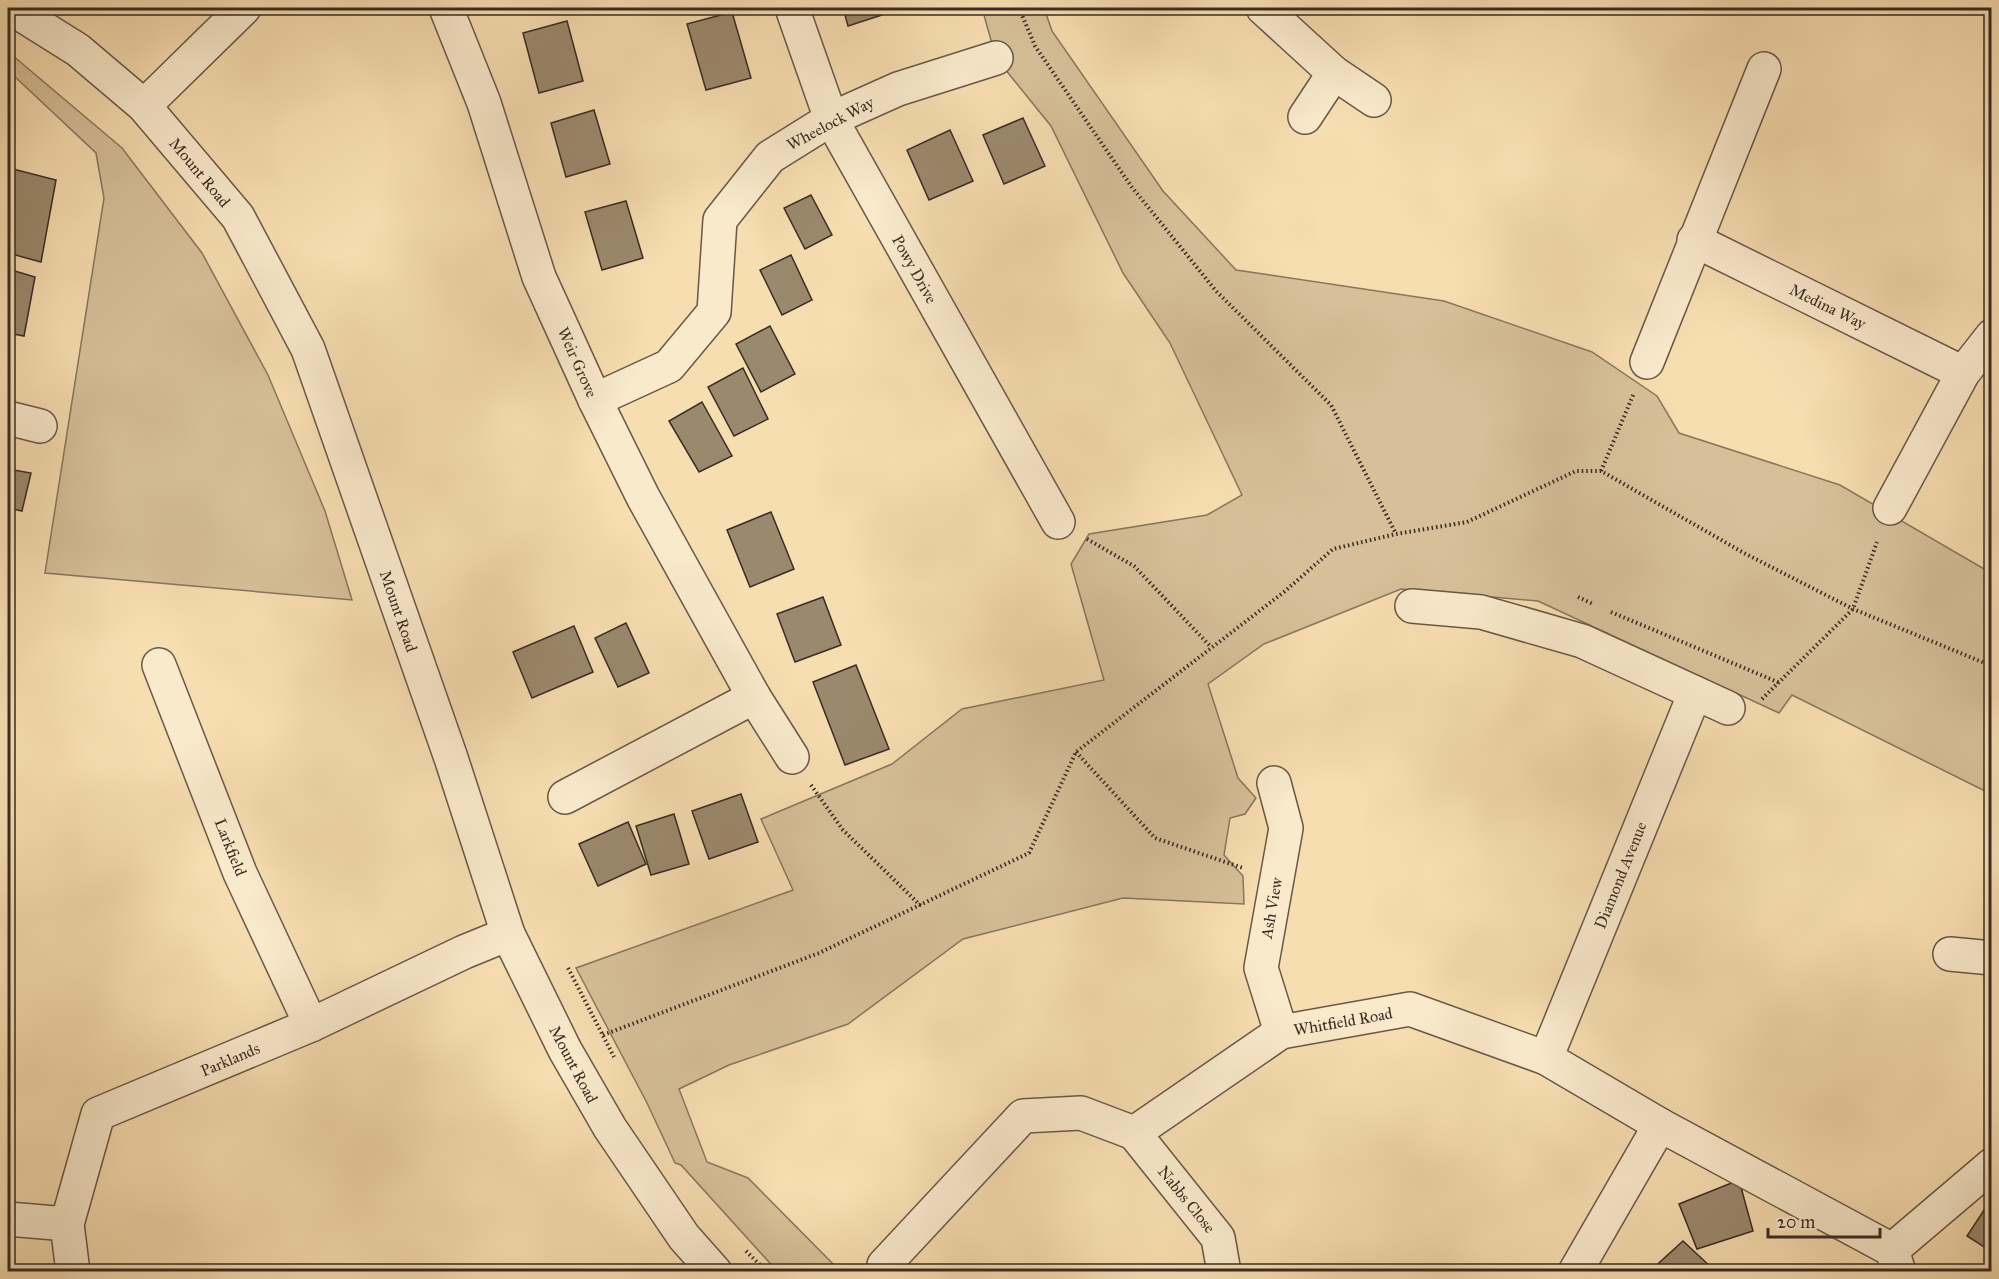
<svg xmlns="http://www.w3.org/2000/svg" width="1999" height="1279" viewBox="0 0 1999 1279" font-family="'IM FELL Great Primer',serif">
<rect width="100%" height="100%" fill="#f7deb1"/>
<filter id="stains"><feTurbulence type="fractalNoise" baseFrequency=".00333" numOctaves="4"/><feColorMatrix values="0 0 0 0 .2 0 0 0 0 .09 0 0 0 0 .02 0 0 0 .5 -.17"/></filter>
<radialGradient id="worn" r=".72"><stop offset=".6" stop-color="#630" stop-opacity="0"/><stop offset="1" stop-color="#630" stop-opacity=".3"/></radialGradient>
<g fill="#d7c099" stroke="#88765e" stroke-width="1.5">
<polygon points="982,8 1044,8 1052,31 1163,191 1236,270 1444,301 1592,352 1657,396 1679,433 1840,485 1991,573 1991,794 1792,695 1779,713 1538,601 1401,589 1264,644 1208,684 1238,778 1256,798 1245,814 1230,818 1224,855 1243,876 1244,904 1123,898 963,939 848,1024 729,1065 679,1089 707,1162 748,1178 840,1271 777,1271 681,1165 675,1163 647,1103 576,968 793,890 761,819 892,764 962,709 1104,680 1071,564 1089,534 1207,515 1242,495 1170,343 1123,273 1051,126 996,58"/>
<polygon points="12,55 122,148 202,253 268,375 325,511 352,600 45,573 104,198 96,153 13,75"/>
</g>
<g fill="#9b896d" stroke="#382c24" stroke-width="1.5">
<polygon points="843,8 892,8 894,11 848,26"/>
<polygon points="732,12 751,78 706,90 687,24"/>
<polygon points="567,21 583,81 539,93 523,33"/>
<polygon points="594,110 610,164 566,177 551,123"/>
<polygon points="1023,118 1045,166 1004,184 983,135"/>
<polygon points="950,130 973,181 929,200 907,150"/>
<polygon points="9,168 56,180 41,262 8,253"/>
<polygon points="811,195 832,235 805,249 784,208"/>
<polygon points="626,201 643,258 602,270 585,212"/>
<polygon points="791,255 812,300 782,315 760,270"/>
<polygon points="8,269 35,277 24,336 8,333"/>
<polygon points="770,326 795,374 761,392 736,344"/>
<polygon points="743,368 768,419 734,436 708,387"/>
<polygon points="702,402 732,456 699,472 669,421"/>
<polygon points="8,469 31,473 22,511 8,508"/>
<polygon points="771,512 794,569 750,587 727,530"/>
<polygon points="823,597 841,645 795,662 777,614"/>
<polygon points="626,623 649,673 618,687 595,638"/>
<polygon points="574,626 593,672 532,698 513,652"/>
<polygon points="856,665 889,749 845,765 813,682"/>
<polygon points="741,794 758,842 709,859 692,811"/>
<polygon points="674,814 689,864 651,875 636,826"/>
<polygon points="628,822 646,864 598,886 579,844"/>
<polygon points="1739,1180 1753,1231 1697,1249 1679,1204"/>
<polygon points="1992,1198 1992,1252 1967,1236"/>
<polygon points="1683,1241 1713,1269 1710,1272 1649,1272"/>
</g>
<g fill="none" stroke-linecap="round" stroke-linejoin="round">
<g stroke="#685847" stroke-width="36">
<g id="minor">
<polyline points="11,8 78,50 144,106 238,217 308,349 451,758 508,934 565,1050 610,1128 684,1237 715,1272"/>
<polyline points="446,8 484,103 539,277 595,400 643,497 754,697 792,757"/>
<polyline points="792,8 831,119 1058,522"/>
<polyline points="1263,8 1334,73 1374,100"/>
<polyline points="144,106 244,8"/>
<polyline points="1305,117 1334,73"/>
<polyline points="1694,240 1963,373"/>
<polyline points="1647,362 1764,69"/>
<polyline points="595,400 669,366 714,312 720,220 770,157 831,119 898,89 996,58"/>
<polyline points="8,418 40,426"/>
<polyline points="1890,508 1963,373 1992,336"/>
<polyline points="1412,606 1481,612 1582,641 1728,708"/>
<polyline points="159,665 240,873 311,1025"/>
<polyline points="1274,783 1286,828 1261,968 1281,1032"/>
<polyline points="565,797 754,697"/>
<polyline points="1950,954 1992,958"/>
<polyline points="1546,1058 1695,693"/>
<polyline points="1134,1133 1218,1238 1224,1272"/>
<polyline points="8,1219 67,1224"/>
<polyline points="1892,1250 1992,1165"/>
<polyline points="884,1265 1023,1116 1081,1113 1134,1133 1281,1032 1410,1009 1546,1058 1660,1125 1892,1250 1899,1272"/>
<polyline points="73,1272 67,1224 98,1114 311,1025 464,952 508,934"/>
<polyline points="1575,1272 1660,1125"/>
</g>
</g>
<g stroke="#382c24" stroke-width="4" stroke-dasharray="1.5 3" stroke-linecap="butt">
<polyline points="1019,8 1035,46 1131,186 1216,291 1331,405 1396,534"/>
<polyline points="1601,471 1634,393"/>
<polyline points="1087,539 1134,566 1211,647"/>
<polyline points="1578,597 1593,604"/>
<polyline points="1611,612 1780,683"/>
<polyline points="1762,699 1853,609 1877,542"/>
<polyline points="1076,752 1155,838 1243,868"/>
<polyline points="811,785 843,830 921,906"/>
<polyline points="568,968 614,1057"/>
<polyline points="603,1035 819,953 1029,853 1076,752 1284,592 1333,549 1396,534 1467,522 1576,471 1601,471 1744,553 1853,609 1992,666"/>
<polyline points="746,1251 767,1272"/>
</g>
<use href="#minor" stroke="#faeacc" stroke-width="33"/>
</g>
<g text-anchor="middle" stroke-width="4.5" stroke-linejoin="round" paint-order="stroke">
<g font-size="16" fill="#382c24" stroke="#faeacc">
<text transform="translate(830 123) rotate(-28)" y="6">Wheelock Way</text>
<text transform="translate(200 172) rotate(50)" y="6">Mount Road</text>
<text transform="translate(915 269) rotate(61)" y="6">Powy Drive</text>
<text transform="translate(1828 306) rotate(26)" y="6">Medina Way</text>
<text transform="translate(578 362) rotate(66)" y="6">Weir Grove</text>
<text transform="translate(399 611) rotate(71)" y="6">Mount Road</text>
<text transform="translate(231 847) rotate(68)" y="6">Larkfield</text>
<text transform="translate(1620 875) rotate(-68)" y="6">Diamond Avenue</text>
<text transform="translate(1271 908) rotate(-80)" y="6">Ash View</text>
<text transform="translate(1343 1021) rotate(-10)" y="6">Whitfield Road</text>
<text transform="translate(230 1059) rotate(-23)" y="6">Parklands</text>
<text transform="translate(574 1064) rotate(62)" y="6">Mount Road</text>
<text transform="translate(1187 1199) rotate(51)" y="6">Nabbs Close</text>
</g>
</g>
<rect width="1999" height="1279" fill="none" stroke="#f7deb1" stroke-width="30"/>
<rect x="9" y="9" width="1981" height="1261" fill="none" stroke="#382c24" stroke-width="3"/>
<rect x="15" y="15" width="1969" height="1249" fill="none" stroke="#382c24" stroke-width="1.5"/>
<path d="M1768 1228v9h112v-9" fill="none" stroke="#382c24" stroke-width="3"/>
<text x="1777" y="1228" font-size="18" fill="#382c24" stroke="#faeacc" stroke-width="4.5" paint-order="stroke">20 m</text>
<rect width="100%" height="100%" filter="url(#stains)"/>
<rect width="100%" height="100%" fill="url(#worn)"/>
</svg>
